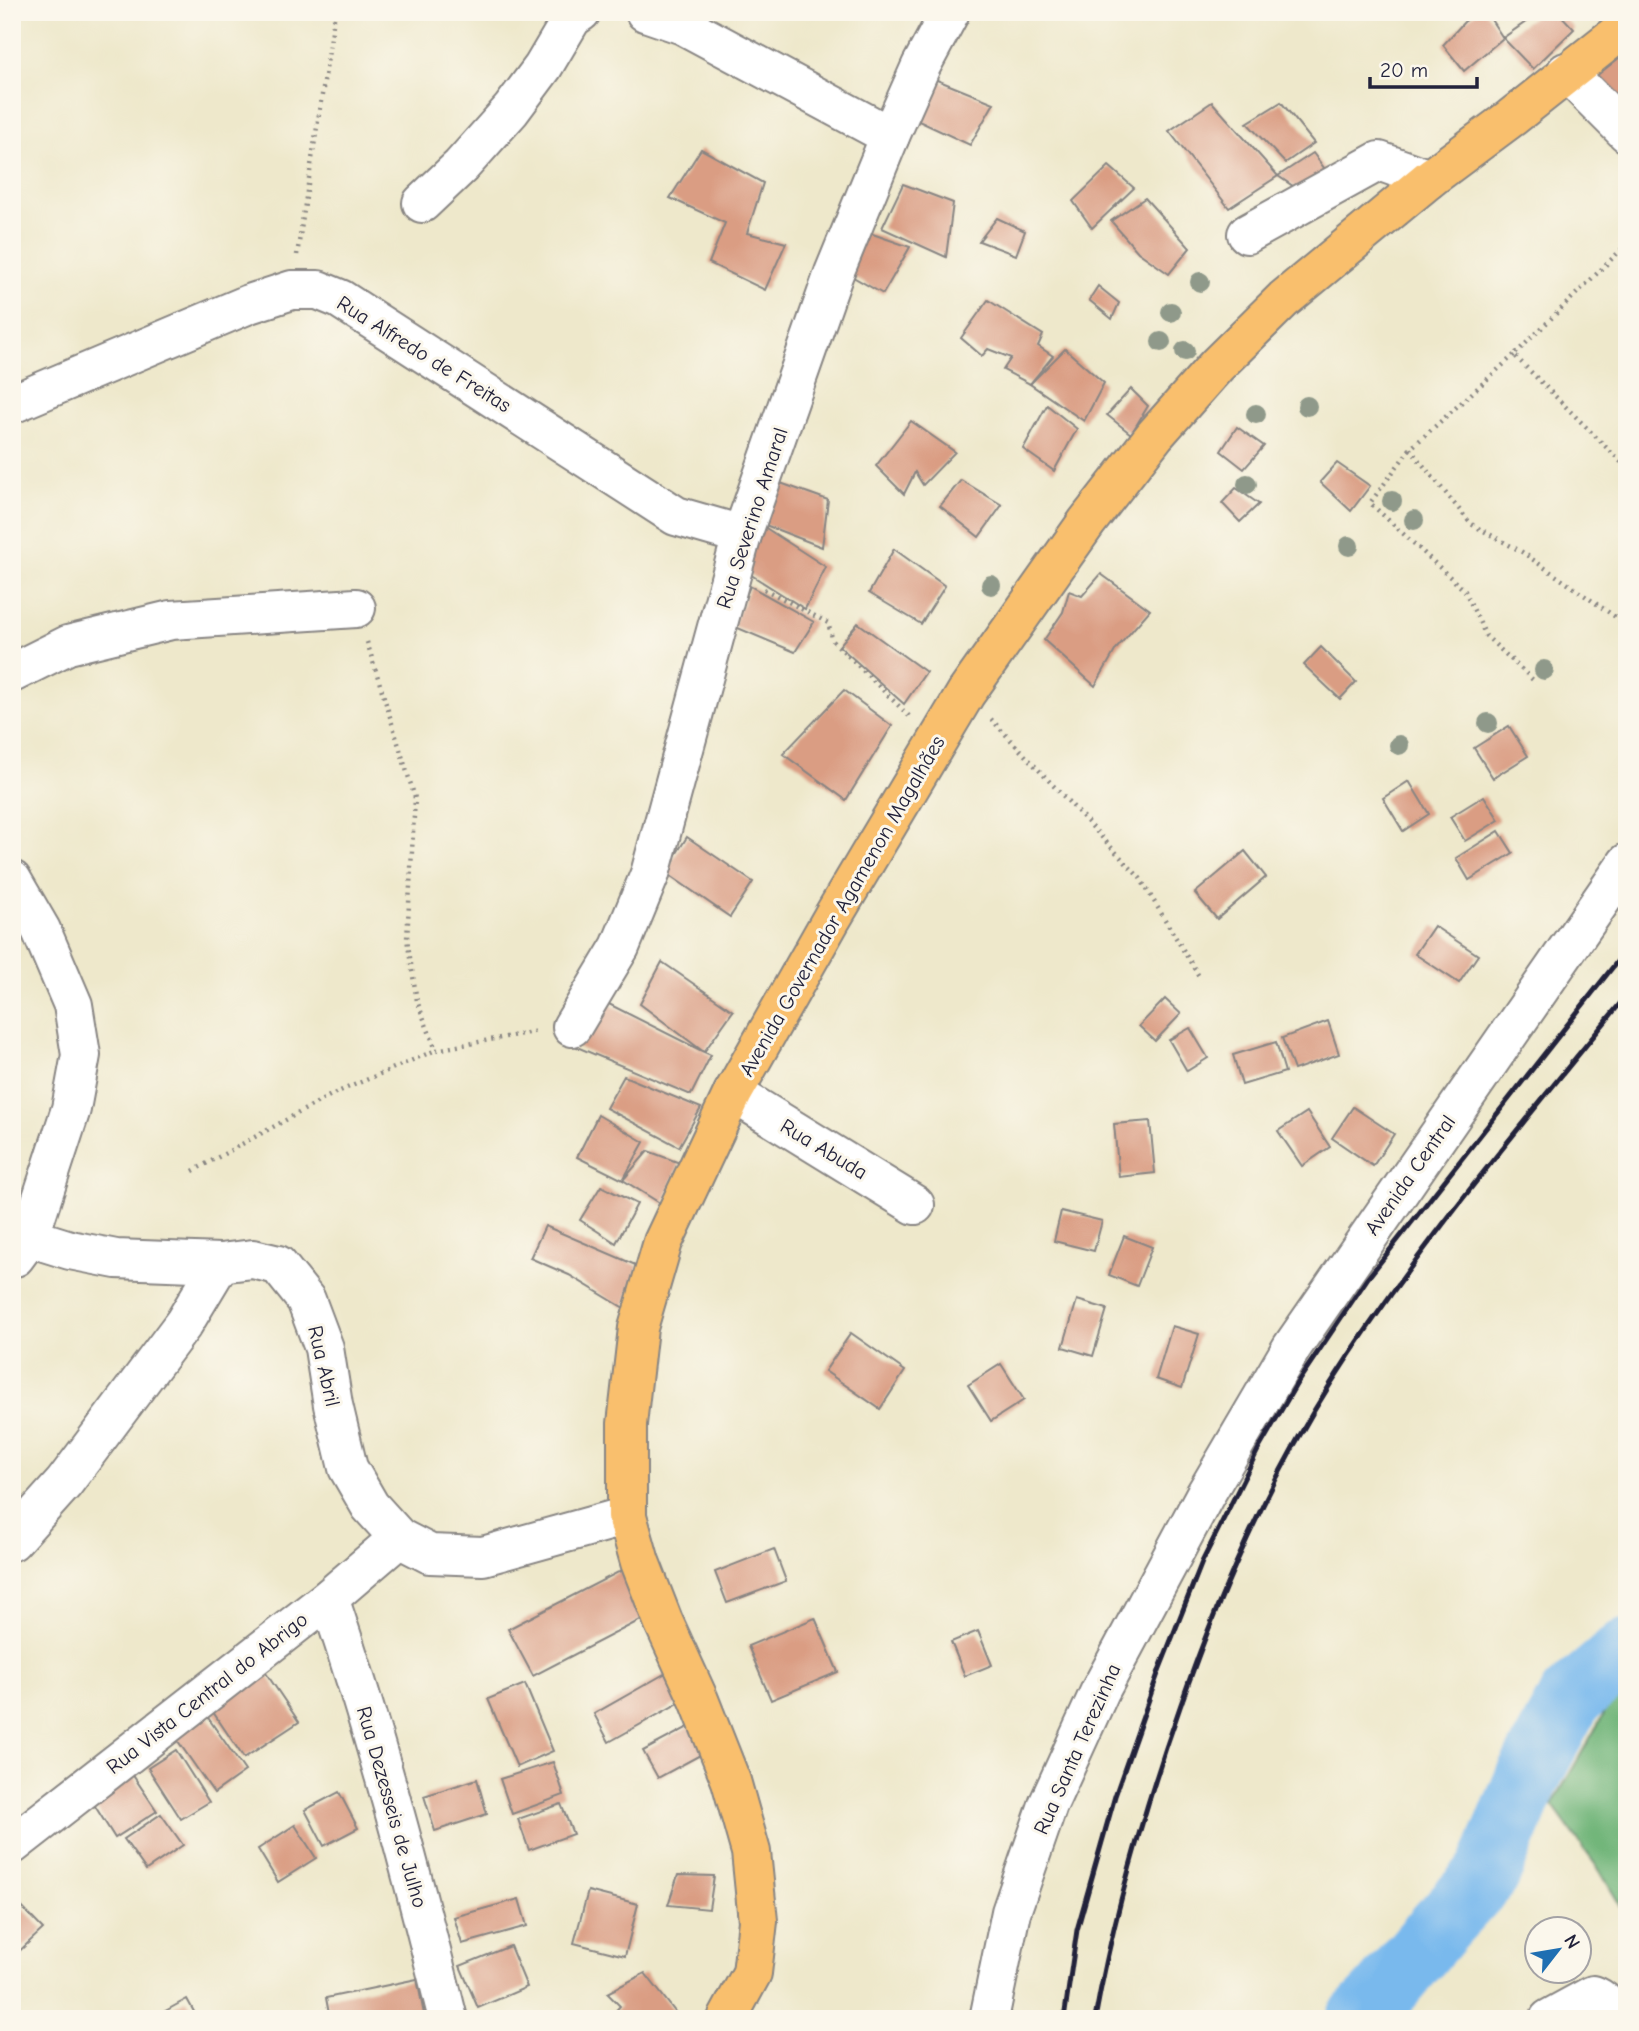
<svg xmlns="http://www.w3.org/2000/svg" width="1639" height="2031" viewBox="0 0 1639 2031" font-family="'Comic Neue',sans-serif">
<rect width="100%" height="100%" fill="#fbf7ec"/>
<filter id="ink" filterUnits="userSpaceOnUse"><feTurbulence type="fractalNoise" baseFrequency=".0143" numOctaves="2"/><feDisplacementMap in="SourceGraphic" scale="14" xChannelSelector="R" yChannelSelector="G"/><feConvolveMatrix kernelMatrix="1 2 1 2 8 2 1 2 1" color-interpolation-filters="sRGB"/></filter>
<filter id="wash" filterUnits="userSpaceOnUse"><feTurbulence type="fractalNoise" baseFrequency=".00686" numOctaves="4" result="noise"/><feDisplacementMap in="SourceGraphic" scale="28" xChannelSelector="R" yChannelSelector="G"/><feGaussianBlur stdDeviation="1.57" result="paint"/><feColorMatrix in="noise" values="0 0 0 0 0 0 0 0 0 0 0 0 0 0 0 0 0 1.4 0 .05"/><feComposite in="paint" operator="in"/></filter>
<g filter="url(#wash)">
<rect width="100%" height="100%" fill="#eee8cb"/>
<polygon fill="#72b67a" stroke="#4a6c5a" stroke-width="2" points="1627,1687 1627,1917 1600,1871 1552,1805 1610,1703"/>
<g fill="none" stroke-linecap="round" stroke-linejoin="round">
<polyline stroke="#79b9ed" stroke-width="65" points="1359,2019 1384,1993 1441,1925 1488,1874 1527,1779 1570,1699 1627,1651"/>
</g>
<g id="blocks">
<g fill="#da9d83">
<polygon points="1477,12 1486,12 1503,38 1464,71 1443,45 1464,22"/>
<polygon points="1540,12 1558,12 1574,29 1533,69 1503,38"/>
<polygon points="1618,54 1627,63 1627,116 1588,79"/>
<polygon points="927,76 994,103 970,145 910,117"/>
<polygon points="1212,102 1278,176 1229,208 1169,131"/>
<polygon points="1281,102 1314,143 1285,163 1247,123"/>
<polygon points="701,149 763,183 747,233 786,243 765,290 709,263 725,223 670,198"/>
<polygon points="1313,153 1327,172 1296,188 1278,176"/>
<polygon points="1109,166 1134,188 1092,228 1073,201"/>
<polygon points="903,184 953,203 946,257 882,228"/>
<polygon points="1145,198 1190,248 1169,274 1138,252 1111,221"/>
<polygon points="997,218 1025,231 1016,255 979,241"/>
<polygon points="861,230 910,247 883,294 841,270"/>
<polygon points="1098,286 1119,303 1112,319 1089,300"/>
<polygon points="988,300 1043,335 1038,346 1053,356 1030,384 1003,370 1011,358 988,349 982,356 961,338"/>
<polygon points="1065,349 1104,383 1084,421 1030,384"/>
<polygon points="1131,389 1148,406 1131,434 1107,415"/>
<polygon points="1047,405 1077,429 1054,471 1023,449"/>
<polygon points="911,421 955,452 923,485 915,472 904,494 876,466"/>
<polygon points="1237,427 1264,446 1244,469 1221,451"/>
<polygon points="1337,463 1370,486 1351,511 1320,482"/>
<polygon points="772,480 828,500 822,547 755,521"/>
<polygon points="961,480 1002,505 979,537 940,506"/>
<polygon points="1236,488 1259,504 1240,522 1222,503"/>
<polygon points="755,521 826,567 805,609 745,571"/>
<polygon points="894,549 945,586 921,624 869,593"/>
<polygon points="1101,574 1150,610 1116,649 1095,686 1044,640 1063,612 1069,591 1082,596"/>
<polygon points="750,586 814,622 795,652 733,626"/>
<polygon points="858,623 926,672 904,704 839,646"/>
<polygon points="1321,647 1356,682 1340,699 1304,665"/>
<polygon points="844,690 892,726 846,800 783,754"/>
<polygon points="1509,726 1528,756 1493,778 1474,748"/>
<polygon points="1409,781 1429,814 1403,831 1383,798"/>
<polygon points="1484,796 1499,820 1465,841 1450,817"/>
<polygon points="1499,831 1513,853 1469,880 1456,858"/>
<polygon points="687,837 753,882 730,917 665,872"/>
<polygon points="1245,851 1266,877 1217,919 1195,893"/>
<polygon points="1434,926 1478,955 1459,983 1415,954"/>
<polygon points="662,962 733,1011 704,1052 711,1055 691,1095 572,1045 591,995 704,1052 640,1004"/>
<polygon points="1165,999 1181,1014 1155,1041 1139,1026"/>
<polygon points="1328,1021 1339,1054 1294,1070 1282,1038"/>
<polygon points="1190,1028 1208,1058 1187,1071 1169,1040"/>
<polygon points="1276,1042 1285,1072 1242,1085 1233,1055"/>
<polygon points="624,1076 701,1108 679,1147 606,1108"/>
<polygon points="1353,1107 1394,1134 1373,1166 1332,1138"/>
<polygon points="1307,1112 1330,1147 1302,1166 1278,1131"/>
<polygon points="598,1115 644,1142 623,1180 577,1157"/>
<polygon points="1150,1121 1155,1173 1119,1177 1114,1124"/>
<polygon points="648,1151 680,1163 663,1205 623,1180"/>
<polygon points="601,1186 637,1204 616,1243 580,1220"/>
<polygon points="1061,1211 1102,1221 1094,1251 1054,1241"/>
<polygon points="545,1226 638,1266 624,1308 569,1275 530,1258"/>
<polygon points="1124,1236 1152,1247 1137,1286 1109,1275"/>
<polygon points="1077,1300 1107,1309 1093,1356 1063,1347"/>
<polygon points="1172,1326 1199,1334 1182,1388 1156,1379"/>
<polygon points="851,1333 905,1371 880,1409 825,1371"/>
<polygon points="1001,1364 1024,1400 991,1421 968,1385"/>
<polygon points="774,1549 786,1581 727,1603 715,1572"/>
<polygon points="630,1566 654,1613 533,1676 508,1629"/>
<polygon points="815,1618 838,1672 771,1700 748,1646"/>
<polygon points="978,1631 992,1665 965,1676 951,1642"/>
<polygon points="266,1673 299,1722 244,1758 211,1709"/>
<polygon points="666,1673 682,1701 609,1742 594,1714"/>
<polygon points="525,1684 553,1751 517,1767 488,1699"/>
<polygon points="202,1709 245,1771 214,1793 171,1731"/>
<polygon points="690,1726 704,1753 658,1778 643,1751"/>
<polygon points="176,1750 209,1802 181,1819 148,1768"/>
<polygon points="553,1762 564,1795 512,1814 500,1779"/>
<polygon points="128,1768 157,1811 115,1838 88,1795"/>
<polygon points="477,1779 487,1814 435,1831 424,1796"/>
<polygon points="339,1792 358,1828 324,1846 305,1810"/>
<polygon points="561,1804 573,1834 529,1850 518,1819"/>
<polygon points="161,1814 183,1845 146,1870 124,1839"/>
<polygon points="295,1825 316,1858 278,1882 258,1849"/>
<polygon points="678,1875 714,1876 709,1909 668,1905"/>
<polygon points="588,1891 638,1904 625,1956 574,1943"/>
<polygon points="12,1897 43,1929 12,1958"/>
<polygon points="519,1899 527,1926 462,1944 454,1917"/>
<polygon points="510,1946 527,1987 478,2008 460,1966"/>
<polygon points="645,1973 676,2013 671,2019 613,2019 611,2016 620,2006 607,1993"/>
<polygon points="417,1979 425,2019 330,2019 326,1998"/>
<polygon points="187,1999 198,2019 151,2019"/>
</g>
</g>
</g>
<g filter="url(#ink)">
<use href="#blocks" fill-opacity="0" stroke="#888583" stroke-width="2"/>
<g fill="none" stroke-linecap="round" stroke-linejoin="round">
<g stroke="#888583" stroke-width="42">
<g id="minor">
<polyline points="645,12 683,25 890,136"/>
<polyline points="1566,72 1627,133"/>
<polyline points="422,203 461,166 511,110 543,67 572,18 581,12"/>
<polyline points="1247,234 1379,161 1429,179"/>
<polyline points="12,404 249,304 292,290 318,290 340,299 676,516 742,535"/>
<polyline points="12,673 68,645 171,620 356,608"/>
<polyline points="12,880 41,930 73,1005 81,1055 71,1109 29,1238 15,1257"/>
<polyline points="572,1027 620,947 650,874 742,535 834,273 890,136 921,66 950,12"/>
<polyline points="733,1093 915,1205"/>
<polyline points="12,1232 70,1250 116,1259 220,1263 253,1259 278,1265 306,1300 324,1348 333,1405 348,1468 370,1506 399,1538 430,1554 483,1556 627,1516"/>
<polyline points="12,1541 64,1483 184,1323 220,1263"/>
<path d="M329 1598C376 1736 413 1877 448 2019"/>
<polyline points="12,1845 329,1598 399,1538"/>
<polyline points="989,2019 1011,1912 1048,1805 1100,1691 1205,1495 1292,1347 1627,863"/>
<path d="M1549 2019 1593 1995C1605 1999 1610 2009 1617 2019"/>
</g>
</g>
<g stroke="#888583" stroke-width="42">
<polyline id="major" points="727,2019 752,1973 758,1921 751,1852 731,1781 699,1700 663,1621 640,1562 627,1516 627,1424 638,1328 663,1242 733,1093 832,918 966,693 1087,522 1155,435 1217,365 1284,299 1429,179 1511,118 1627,26"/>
</g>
<g stroke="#888583" stroke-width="4.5" stroke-dasharray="2 5" stroke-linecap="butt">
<polyline points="1627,244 1514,355 1627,468"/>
<polyline points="297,255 335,12"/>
<polyline points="1514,355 1410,449 1471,524 1522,552 1627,625"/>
<polyline points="1410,449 1370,503 1465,591 1486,636 1533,680"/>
<polyline points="764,589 828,623 833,641 909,716"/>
<polyline points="367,642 415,798 407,939 417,1001 436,1050 538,1031"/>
<polyline points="991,719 1140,878 1200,978"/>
<polyline points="193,1171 333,1094 436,1050"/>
</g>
<use href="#minor" stroke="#fff" stroke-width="38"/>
<use href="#major" stroke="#f9bf6d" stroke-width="38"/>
<g stroke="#22223b" stroke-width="5">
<polyline points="1064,2019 1077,1930 1115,1796 1160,1668 1202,1562 1258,1450 1297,1383 1367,1279 1627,949"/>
<path d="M1095 2019C1114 1913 1144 1809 1180 1707 1219 1594 1267 1484 1331 1383 1418 1246 1525 1121 1627 995"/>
</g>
</g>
<g fill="#8f998a">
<circle cx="1200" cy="282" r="10"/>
<circle cx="1171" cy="312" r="10"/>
<circle cx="1161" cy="342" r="10"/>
<circle cx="1185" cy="351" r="10"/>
<circle cx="1307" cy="406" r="10"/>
<circle cx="1256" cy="414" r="10"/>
<circle cx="1247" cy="484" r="10"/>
<circle cx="1392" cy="501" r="10"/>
<circle cx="1414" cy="520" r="10"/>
<circle cx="1349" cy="546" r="10"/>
<circle cx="991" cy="585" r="10"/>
<circle cx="1544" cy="670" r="10"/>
<circle cx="1488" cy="723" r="10"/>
<circle cx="1399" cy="745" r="10"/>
</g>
</g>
<g text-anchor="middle" stroke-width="6" stroke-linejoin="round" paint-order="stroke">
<g font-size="21" fill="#22223b" stroke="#fbf7ec">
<text transform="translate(424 354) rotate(32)" y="7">Rua Alfredo de Freitas</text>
<text transform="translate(752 518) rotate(-72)" y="7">Rua Severino Amaral</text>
<text transform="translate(842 906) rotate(-60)" y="7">Avenida Governador Agamenon Magalhães</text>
<text transform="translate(824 1149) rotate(31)" y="7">Rua Abuda</text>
<text transform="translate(1410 1175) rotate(-55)" y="7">Avenida Central</text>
<text transform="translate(324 1366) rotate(77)" y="7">Rua Abril</text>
<text transform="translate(207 1693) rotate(-38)" y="7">Rua Vista Central do Abrigo</text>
<text transform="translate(1077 1749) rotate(-66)" y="7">Rua Santa Terezinha</text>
<text transform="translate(392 1807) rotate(74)" y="7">Rua Dezesseis de Julho</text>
</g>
</g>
<rect width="1639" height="2031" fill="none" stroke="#fbf7ec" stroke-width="42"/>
<g transform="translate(1558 1950) rotate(59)"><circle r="33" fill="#fbf7ec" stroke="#a4a2a5" stroke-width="2"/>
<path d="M0-5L12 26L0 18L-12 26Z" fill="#1f6fb2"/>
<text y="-10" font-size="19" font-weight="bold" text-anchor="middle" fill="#22223b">N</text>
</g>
<path d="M1370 77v10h107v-10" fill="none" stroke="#22223b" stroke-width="3.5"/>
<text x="1380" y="77" font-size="21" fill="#22223b" stroke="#fbf7ec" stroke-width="5" paint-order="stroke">20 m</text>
</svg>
